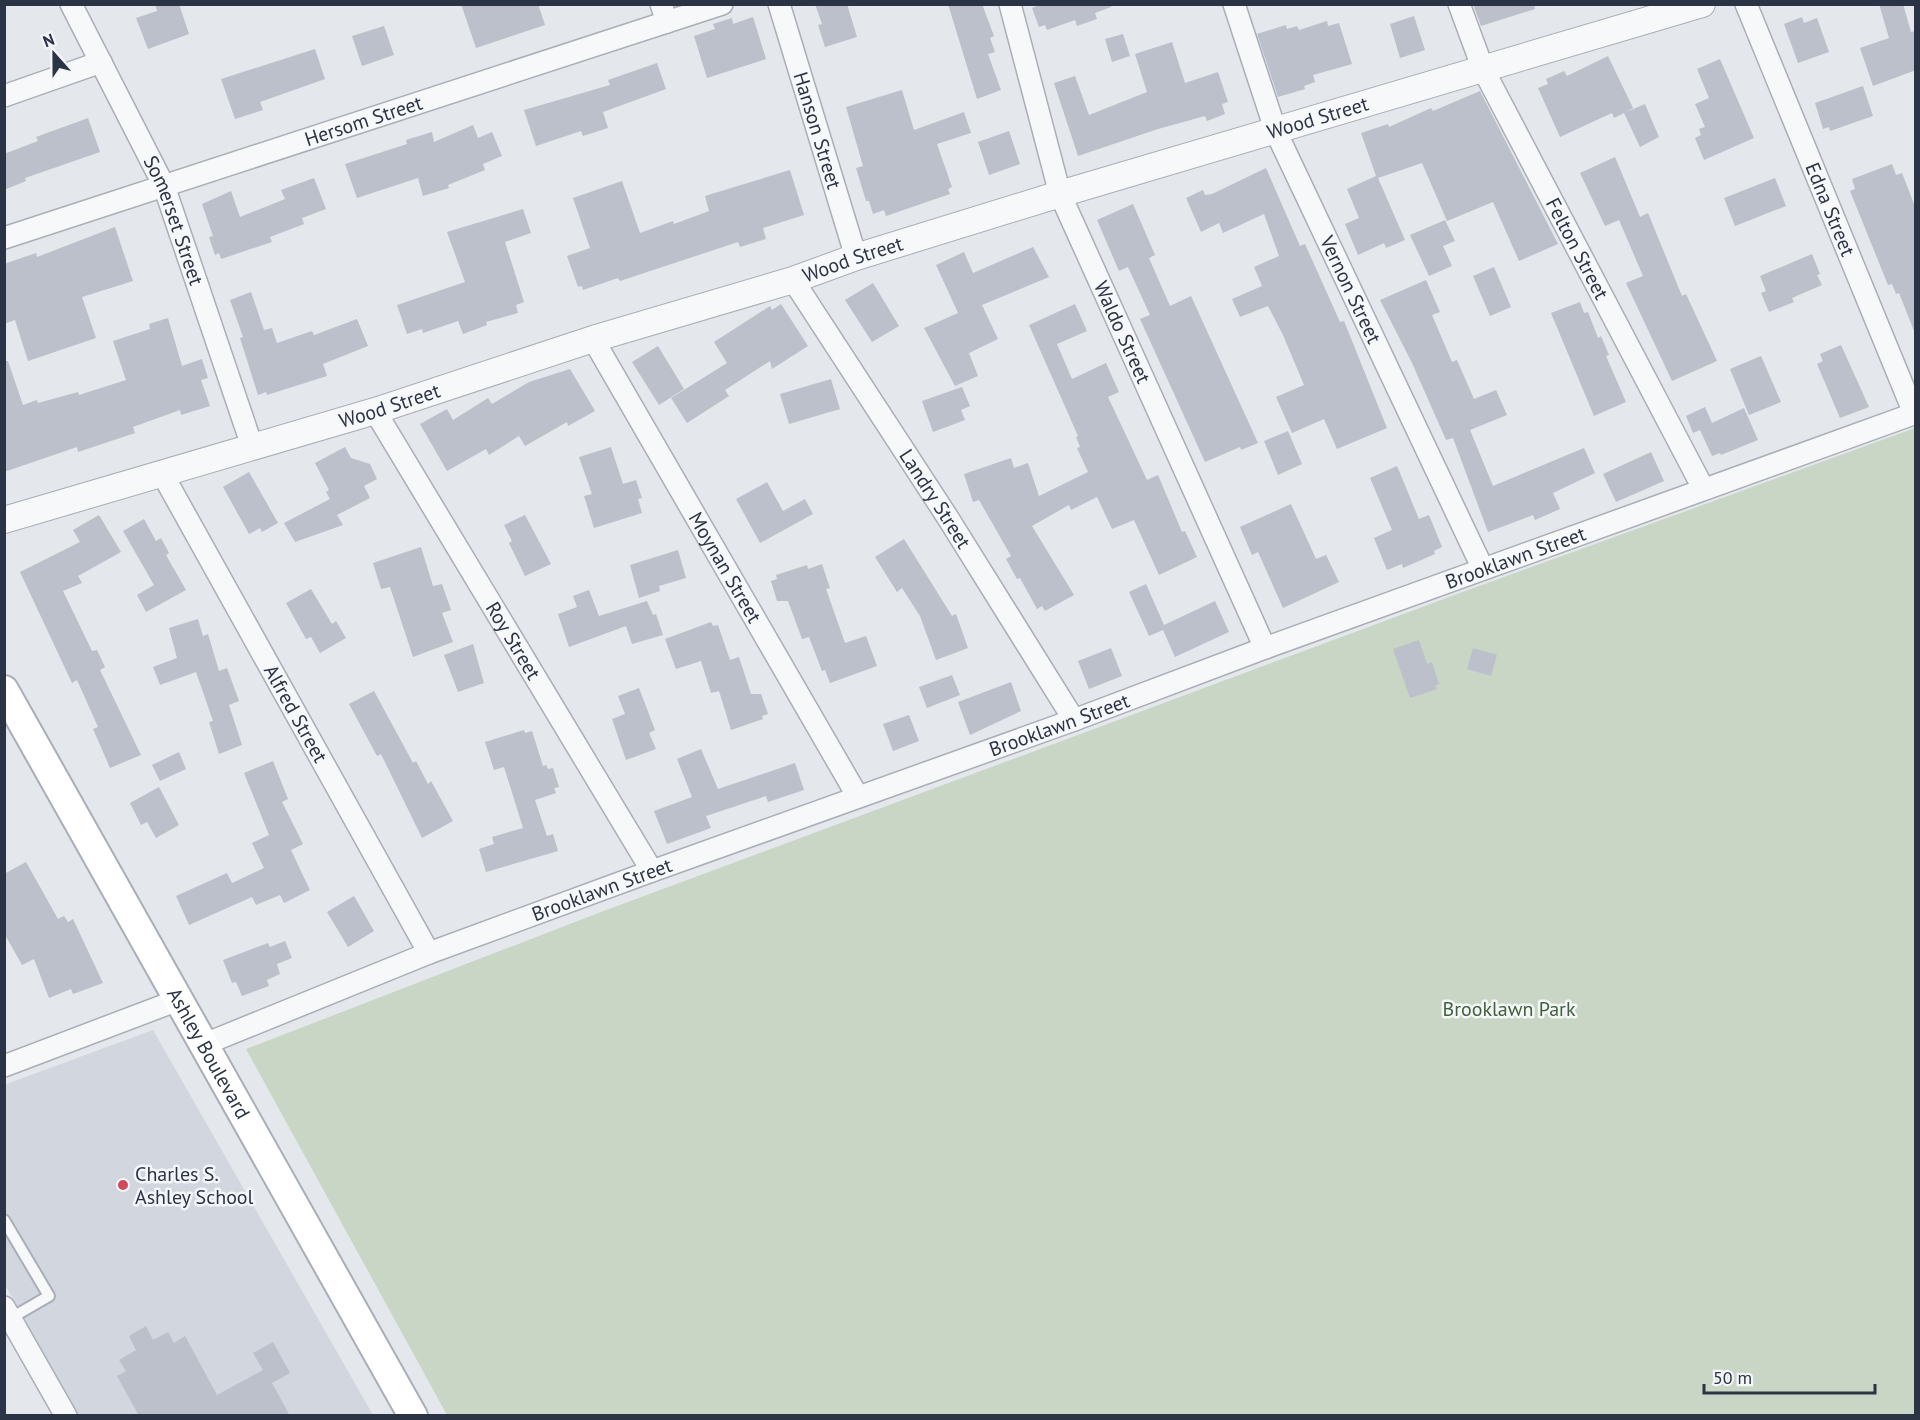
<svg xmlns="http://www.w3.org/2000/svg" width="1920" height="1420" viewBox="0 0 1920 1420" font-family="'PT Sans',sans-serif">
<rect width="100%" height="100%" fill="#e4e7ec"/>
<polygon fill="#d2d6de" points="153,1030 373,1415 79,1415 5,1285 4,1085"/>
<polygon fill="#c9d6c5" points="1915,428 1915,1415 447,1415 246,1049 601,912 1460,593"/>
<g fill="#bbc0ca">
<polygon points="155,4 179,4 189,34 148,49 136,18 157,11"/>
<polygon points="461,4 538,4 545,25 476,48"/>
<polygon points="815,4 847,4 857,37 825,47 818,25 822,24"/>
<polygon points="948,4 982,4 994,36 990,38 995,52 988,54 1001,90 977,99"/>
<polygon points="1042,4 1111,4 1111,7 1095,13 1097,19 1077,26 1075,20 1047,30 1045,25 1039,27 1032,8"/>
<polygon points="1473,4 1534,4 1535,9 1481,26"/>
<polygon points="1879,4 1903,4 1911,32 1916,31 1916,70 1873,86 1860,48 1889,38"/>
<polygon points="1414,16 1425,50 1400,58 1390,24"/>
<polygon points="753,17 766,59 707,78 694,36 715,29 713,24 732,18 733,24"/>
<polygon points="1802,17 1804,23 1817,18 1829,52 1798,63 1784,24"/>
<polygon points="1327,21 1328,26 1339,23 1352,64 1313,75 1315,82 1304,86 1305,89 1278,97 1257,34 1286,25 1287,29 1297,26 1299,30"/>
<polygon points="384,26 394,55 362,66 352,36"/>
<polygon points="1123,34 1130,56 1112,62 1105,39"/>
<polygon points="1172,42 1185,83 1218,72 1228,102 1222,104 1225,114 1207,121 1205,116 1158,129 1078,156 1054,83 1075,76 1089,115 1147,92 1135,54"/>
<polygon points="315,49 325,79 260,102 263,110 235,119 221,79"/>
<polygon points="1608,56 1633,108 1626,112 1645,104 1659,137 1640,147 1624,113 1614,118 1612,113 1560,137 1538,88 1548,84 1546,79 1564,71 1567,76"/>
<polygon points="1720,59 1754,138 1704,160 1695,138 1701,135 1699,129 1705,127 1695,104 1709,98 1697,69"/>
<polygon points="657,63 666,89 603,112 608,128 583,136 581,131 536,146 524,110 610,85 608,80"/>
<polygon points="1863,86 1873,116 1830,131 1829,127 1823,129 1815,103"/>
<polygon points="902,90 914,130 964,112 971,133 937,144 952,187 948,189 950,194 886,216 884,210 873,214 869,201 866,201 856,168 863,166 846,107"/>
<polygon points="1480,91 1558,244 1519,261 1493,202 1447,221 1422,163 1378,178 1405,240 1386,248 1384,243 1358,255 1345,224 1359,218 1347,189 1376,176 1361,133 1388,124 1389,127 1431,108 1433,111"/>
<polygon points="88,118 100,152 25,178 26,181 4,190 4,154 38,141 36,137"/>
<polygon points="473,125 478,138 492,132 502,156 483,164 485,170 448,185 449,188 423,196 418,178 357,198 345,164 407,144 406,140 432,132 434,142"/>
<polygon points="1009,131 1020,164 989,175 978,142"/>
<polygon points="1615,157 1640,217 1648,213 1682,296 1686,294 1717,361 1672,381 1626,283 1643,276 1619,220 1605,226 1580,173"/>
<polygon points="1892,164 1896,175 1902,173 1916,209 1914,331 1899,293 1896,294 1892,284 1888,285 1850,191 1855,189 1852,179"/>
<polygon points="1266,168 1300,246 1305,244 1340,322 1344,321 1387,428 1337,449 1324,419 1292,433 1276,397 1304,385 1283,335 1268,306 1240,317 1232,299 1262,286 1254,267 1279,256 1264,214 1223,233 1219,223 1201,232 1186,198 1203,190 1205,195 1212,194"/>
<polygon points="790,170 804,215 763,228 766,239 740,247 738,242 620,281 618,278 583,290 582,286 578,287 567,256 590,248 573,198 622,181 640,233 673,221 674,224 709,211 705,196"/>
<polygon points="314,178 326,209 302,218 304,224 270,237 272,242 221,259 219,253 215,255 209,237 213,236 202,204 231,191 240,217 285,199 281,190"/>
<polygon points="1775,178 1786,206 1735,226 1724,198"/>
<polygon points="1133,204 1155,255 1149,258 1170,306 1191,296 1258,443 1241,450 1240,447 1205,462 1140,319 1150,315 1128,267 1119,271 1097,220"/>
<polygon points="523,209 531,233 505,242 524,302 516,305 518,313 486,322 487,325 463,334 458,321 423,333 422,329 407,334 397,305 465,282 447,232"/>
<polygon points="1445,220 1455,241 1443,246 1452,266 1429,276 1410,235"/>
<polygon points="115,227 133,281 82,297 96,338 28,361 15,320 4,324 4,264 36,253 37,257"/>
<polygon points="1033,247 1049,277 982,305 998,339 969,353 978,376 955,386 924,328 958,313 936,265 964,252 973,273"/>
<polygon points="1812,254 1820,274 1817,275 1822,285 1792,298 1794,302 1769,312 1761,293 1766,291 1760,276"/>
<polygon points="1494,267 1511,307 1490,316 1473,276"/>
<polygon points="1426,280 1440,312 1432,315 1452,362 1457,360 1474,399 1496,390 1507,415 1470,430 1493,486 1584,448 1595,473 1553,493 1560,509 1535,520 1533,515 1488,532 1453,438 1446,440 1412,363 1380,300"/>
<polygon points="873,283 899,326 872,342 845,300"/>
<polygon points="251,292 264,330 272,328 277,343 312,331 314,335 357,319 368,346 323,364 327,376 267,395 266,392 258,395 240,338 243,337 230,300"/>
<polygon points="1580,302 1584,313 1588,312 1598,338 1601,336 1609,355 1606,356 1626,402 1594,416 1551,313"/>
<polygon points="781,304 808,346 772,369 770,361 725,390 729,396 687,423 671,398 727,363 714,342 770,306 772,310"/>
<polygon points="1075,304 1087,331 1057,344 1072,379 1106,363 1119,392 1108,397 1147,480 1158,475 1182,532 1185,531 1197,557 1159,575 1134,520 1112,529 1097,497 1071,510 1069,505 1032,526 1074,595 1045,611 1042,606 1037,609 1020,578 1017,579 1006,559 1011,556 979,500 973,502 964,474 1011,458 1014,468 1028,463 1039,496 1088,472 1077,448 1080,447 1076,437 1078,436 1029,325"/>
<polygon points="168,318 182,366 202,359 208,378 201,380 210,406 181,415 180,410 133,427 135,433 78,452 77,447 4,472 4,361 8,361 23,405 37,400 38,403 78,392 79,395 126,380 113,341 150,329 149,324"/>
<polygon points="1841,345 1869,407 1840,418 1817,364 1823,361 1820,354"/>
<polygon points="658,346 684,389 659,405 632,362"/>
<polygon points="1761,356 1781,402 1749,415 1730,369"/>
<polygon points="570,369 595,411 568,426 567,422 525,446 519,436 489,455 486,449 447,471 420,424 447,409 453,420 488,398 492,404 529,382"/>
<polygon points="831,379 840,409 789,424 780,394"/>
<polygon points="962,387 970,406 961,410 965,420 933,432 922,401"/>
<polygon points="1705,407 1712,423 1744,408 1758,440 1721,455 1720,453 1712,456 1700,430 1693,433 1686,416"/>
<polygon points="1288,431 1302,464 1278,475 1264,441"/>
<polygon points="345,447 351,458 370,464 377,479 364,486 370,498 337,515 343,525 295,542 284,523 330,499 326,492 329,490 315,463"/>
<polygon points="611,447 623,484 636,480 642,498 638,499 642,513 594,528 584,496 592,494 579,457"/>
<polygon points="1651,452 1664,481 1616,502 1603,474"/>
<polygon points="1397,466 1419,519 1429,515 1442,547 1434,551 1435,554 1403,568 1402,564 1387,570 1374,538 1392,530 1370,478"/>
<polygon points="249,472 278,523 262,532 260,528 249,534 223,487"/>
<polygon points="767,482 783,511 805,499 813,514 760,543 736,499"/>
<polygon points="1291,504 1316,559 1326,555 1339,582 1283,608 1258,552 1252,555 1240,527"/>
<polygon points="99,515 121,552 78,576 82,583 63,591 92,651 97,650 105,667 100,670 141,755 110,768 93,729 98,727 77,680 72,683 20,572 80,542 73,530"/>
<polygon points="525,515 551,564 525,576 509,543 512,541 504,525"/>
<polygon points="144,519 156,541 161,538 169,553 166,555 186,590 146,612 137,595 154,585 123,531"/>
<polygon points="904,539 952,616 956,614 968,648 936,660 920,616 902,588 897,592 875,557"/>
<polygon points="421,547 433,586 442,584 451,610 442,613 453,642 413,657 390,587 381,589 373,563"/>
<polygon points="678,550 686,578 659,586 660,591 639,598 630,565"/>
<polygon points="822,564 830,588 826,589 845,643 866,636 877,666 830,683 825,670 822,671 809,637 802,639 788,601 777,601 771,581 777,579 776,575 807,565 808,569"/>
<polygon points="1146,584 1164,625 1215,601 1229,632 1175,657 1163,630 1149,636 1129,592"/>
<polygon points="311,589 332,624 336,621 346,638 320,653 311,637 306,639 286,603"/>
<polygon points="589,590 599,616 647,601 653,615 656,614 663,635 632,644 626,626 569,647 558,614 577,607 573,596"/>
<polygon points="198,619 203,636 208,634 219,671 227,668 239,701 229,705 242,745 219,754 209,722 213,721 196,672 160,685 153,667 177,658 169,628"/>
<polygon points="711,622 713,626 718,625 730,660 739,657 751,694 761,694 768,714 762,716 763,719 731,730 719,691 711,693 701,661 676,669 665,639"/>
<polygon points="1419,640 1427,664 1432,662 1439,684 1435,686 1437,689 1410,698 1393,649"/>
<polygon points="473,644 484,683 458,692 444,655"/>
<polygon points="1111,648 1122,676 1089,689 1078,661"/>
<polygon points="1473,648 1497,655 1491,676 1467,669"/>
<polygon points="952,675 960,695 927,708 919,687"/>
<polygon points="1011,682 1021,711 970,735 958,702"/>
<polygon points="639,688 655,730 649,733 656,749 626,760 612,719 625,714 618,696"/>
<polygon points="374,691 413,763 416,761 428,784 431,781 453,821 422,838 381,754 377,756 349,704"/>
<polygon points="909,715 919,741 893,751 883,724"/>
<polygon points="524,730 525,733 532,731 543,766 546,765 548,769 553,768 559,787 554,788 556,793 535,800 547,836 553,834 558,851 486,872 479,849 494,844 492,837 523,828 504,767 494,770 485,742"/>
<polygon points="701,749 718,789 795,763 804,790 768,802 766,796 706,816 711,828 667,844 654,811 692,797 677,759"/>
<polygon points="179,752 186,769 160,781 152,765"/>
<polygon points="273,761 288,799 282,802 303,844 291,850 310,890 284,903 280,895 256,905 252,897 189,925 176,896 227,873 232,883 264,868 252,843 269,835 244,773"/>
<polygon points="159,787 179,825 156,838 147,822 141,825 130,803"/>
<polygon points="26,862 58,919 64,916 68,922 73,919 103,983 73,994 71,989 49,998 34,959 22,965 4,933 4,874"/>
<polygon points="354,896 374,931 348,947 327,912"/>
<polygon points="285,941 292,958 277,964 280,974 267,980 269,986 242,996 236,982 232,983 223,960 268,943 270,947"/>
<polygon points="146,1326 153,1340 168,1332 174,1343 185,1336 217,1395 263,1370 253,1353 273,1342 290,1373 272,1383 290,1416 139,1416 117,1376 126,1371 119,1360 136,1350 129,1336"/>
</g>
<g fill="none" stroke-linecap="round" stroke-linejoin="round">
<g stroke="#a9aeb7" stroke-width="14">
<polyline id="service" points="4,1220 49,1296 11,1318"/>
</g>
<g stroke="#a9aeb7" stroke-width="24">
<g id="minor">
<path id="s1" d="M71 4 164 186 252 446"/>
<polyline points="661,4 667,22"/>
<path id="s2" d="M779 4 856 257"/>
<path id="s3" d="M1010 4 1060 194 1265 648"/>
<path id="s4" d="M1234 4 1276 132 1483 569"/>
<path id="s5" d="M1459 4 1483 69 1703 488"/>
<path id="s6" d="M1746 4 1914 413"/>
<polyline points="4,96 101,62"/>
<path id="s7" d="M4 238 722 4"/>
<path id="s8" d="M793 280 948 518 1074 720"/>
<path id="s9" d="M593 339 858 797"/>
<path id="s10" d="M375 411 652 871"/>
<path id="s11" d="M163 475 429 953"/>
<path id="s12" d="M205 1044 429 953 652 871 1074 720 1265 648 1916 413"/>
<polyline points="4,1066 178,1000"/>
<polyline points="4,1307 66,1416"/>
</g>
</g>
<g stroke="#a9aeb7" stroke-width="28">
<g id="tertiary">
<path id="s13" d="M4 520 375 411 593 339 793 280 856 257 1060 194 1702 4"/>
</g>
</g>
<g stroke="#a9aeb7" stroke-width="32">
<g id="secondary">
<path id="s14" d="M4 690 413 1416"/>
</g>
</g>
<use href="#service" stroke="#f7f8fa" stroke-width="10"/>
<use href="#minor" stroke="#f7f8fa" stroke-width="21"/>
<use href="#tertiary" stroke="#f7f8fa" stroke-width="26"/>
<use href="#secondary" stroke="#fff" stroke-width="28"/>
</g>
<circle fill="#d1495b" stroke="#f4f6f9" stroke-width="2" cx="123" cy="1185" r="6"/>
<g text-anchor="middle" stroke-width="5" stroke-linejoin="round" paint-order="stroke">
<g font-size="20" fill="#2b3445" stroke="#f4f6f9">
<text dy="7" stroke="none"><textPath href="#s13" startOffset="1374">Wood Street</textPath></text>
<text dy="7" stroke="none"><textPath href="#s7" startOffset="378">Hersom Street</textPath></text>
<text dy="7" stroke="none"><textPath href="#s2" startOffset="132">Hanson Street</textPath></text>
<text dy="7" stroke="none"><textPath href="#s6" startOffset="222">Edna Street</textPath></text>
<text dy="7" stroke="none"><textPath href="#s1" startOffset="240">Somerset Street</textPath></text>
<text dy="7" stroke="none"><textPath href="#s5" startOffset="272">Felton Street</textPath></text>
<text dy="7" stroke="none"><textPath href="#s13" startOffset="888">Wood Street</textPath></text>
<text dy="7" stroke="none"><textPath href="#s4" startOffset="309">Vernon Street</textPath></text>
<text dy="7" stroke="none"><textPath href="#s3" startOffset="348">Waldo Street</textPath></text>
<text dy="7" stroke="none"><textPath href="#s13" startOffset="402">Wood Street</textPath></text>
<text dy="7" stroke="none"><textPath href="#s8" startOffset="261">Landry Street</textPath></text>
<text dy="7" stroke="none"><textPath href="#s12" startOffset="1398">Brooklawn Street</textPath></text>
<text dy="7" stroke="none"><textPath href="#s9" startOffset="264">Moynan Street</textPath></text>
<text dy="7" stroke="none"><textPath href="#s10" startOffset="268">Roy Street</textPath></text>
<text dy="7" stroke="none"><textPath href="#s11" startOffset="273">Alfred Street</textPath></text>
<text dy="7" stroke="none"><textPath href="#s12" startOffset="912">Brooklawn Street</textPath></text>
<text dy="7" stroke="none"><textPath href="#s12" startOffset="426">Brooklawn Street</textPath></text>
<text dy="7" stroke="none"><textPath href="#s14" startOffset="417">Ashley Boulevard</textPath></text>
</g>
<g font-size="20" fill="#3f6138" stroke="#f4f6f9">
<text x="1509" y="1016">Brooklawn Park</text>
</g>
<g font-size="20" fill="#2b3445" stroke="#f4f6f9" text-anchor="start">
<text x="135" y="1181">Charles S.<tspan x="135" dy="23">Ashley School</tspan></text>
</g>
</g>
<rect width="1920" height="1420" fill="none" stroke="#2b3445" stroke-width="12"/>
<g transform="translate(54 54) rotate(339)" stroke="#f4f6f9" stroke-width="4.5" paint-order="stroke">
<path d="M0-4.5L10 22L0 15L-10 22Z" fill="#2b3445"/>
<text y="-9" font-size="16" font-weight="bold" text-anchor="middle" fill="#2b3445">N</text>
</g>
<path d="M1704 1384v9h171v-9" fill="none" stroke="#2b3445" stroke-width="3"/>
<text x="1713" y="1384" font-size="18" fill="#2b3445" stroke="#f4f6f9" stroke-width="4.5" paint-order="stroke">50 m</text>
</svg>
